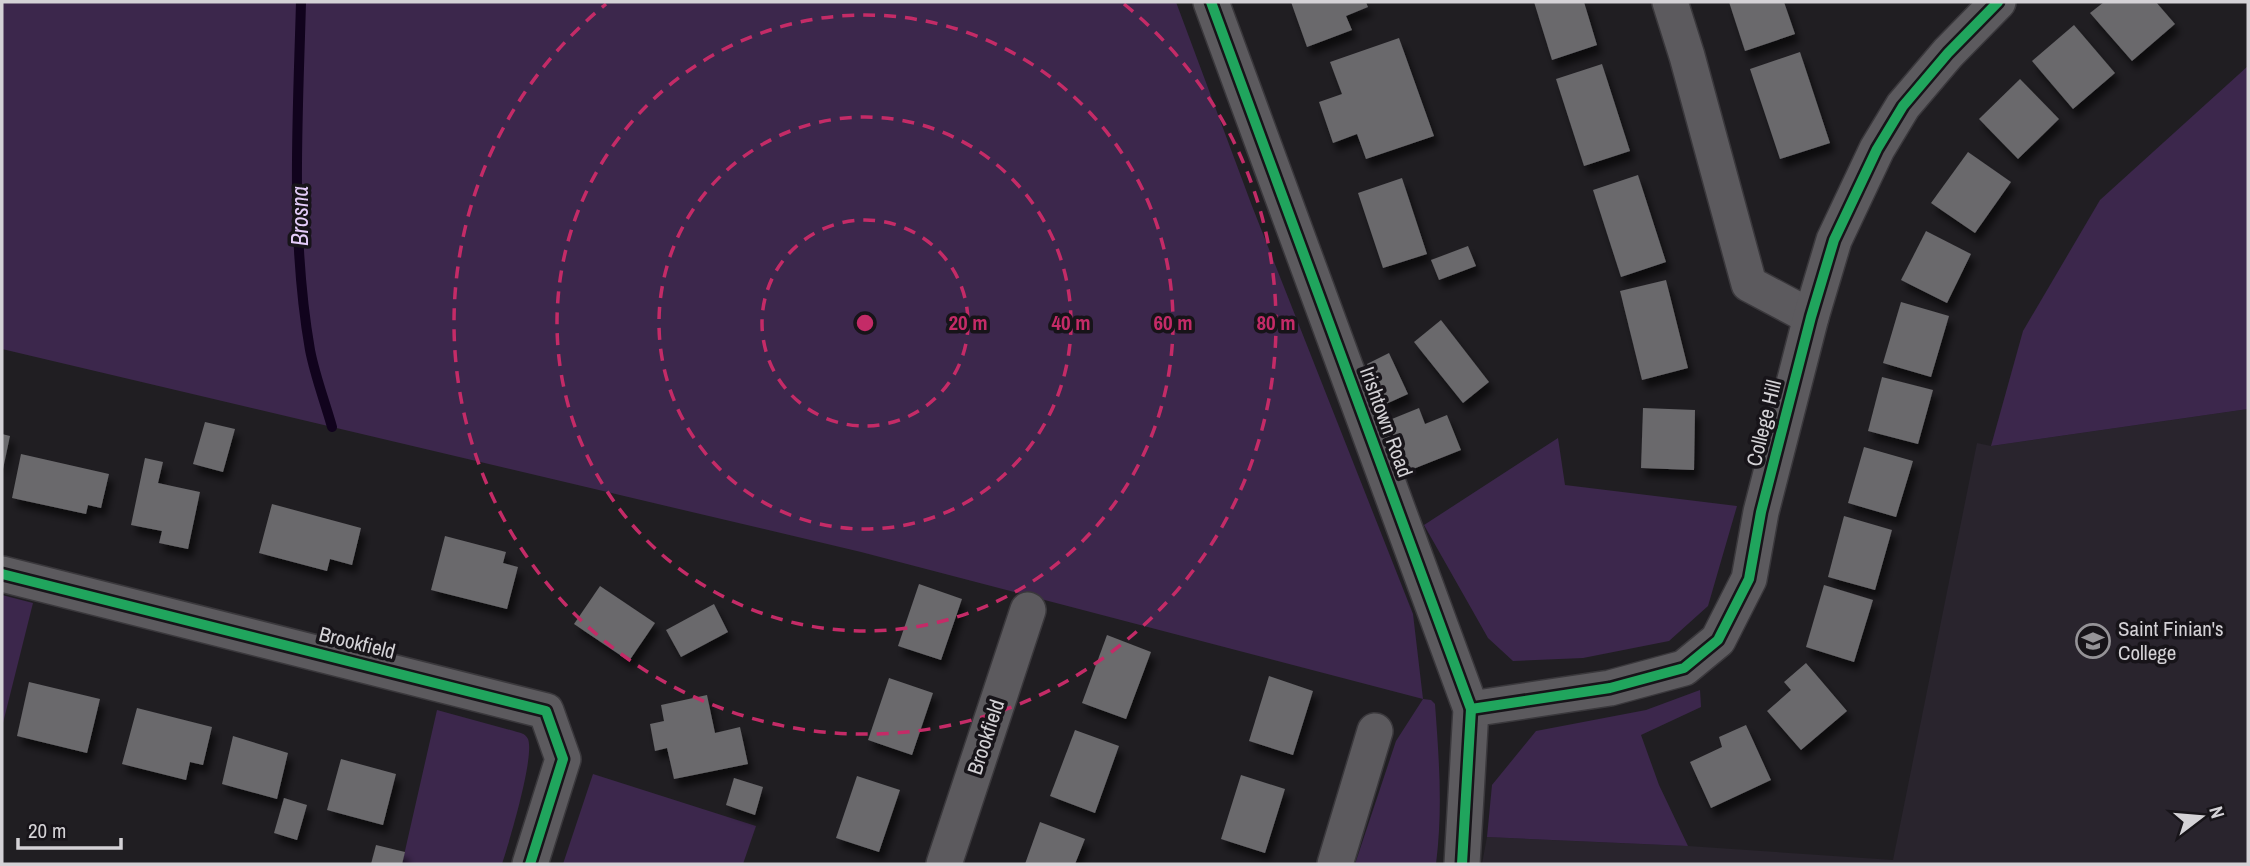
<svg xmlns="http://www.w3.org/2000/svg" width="2250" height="866" viewBox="0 0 2250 866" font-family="'Archivo Narrow',sans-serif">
<defs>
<filter id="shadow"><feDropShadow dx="4.5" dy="8" stdDeviation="3.5" flood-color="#0009"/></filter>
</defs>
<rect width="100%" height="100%" fill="#201e22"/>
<polygon fill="#29242d" points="2248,409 2248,864 1482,864 1487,837 1688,846 1893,860 1977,443 1991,446"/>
<g fill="#3c274c">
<path d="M2 2H1176L1252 206 1413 614 1423 699 1431 700 1435 704C1439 759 1443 809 1436 864H1355L1396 741 1423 699 861 552 2 349Z"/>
<polygon points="2248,66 2248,409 1991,446 2023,331 2100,200"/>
<polygon points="1558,438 1565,485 1737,506 1708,606 1669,641 1583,658 1513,661 1488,638 1424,525"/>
<polygon points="2,595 33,603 2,727"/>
<polygon points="1700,690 1701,707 1641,735 1659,785 1688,846 1487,837 1492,785 1536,731 1646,710"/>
<path d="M437 710 514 731C520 733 525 733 528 739 535 756 509 843 502 864H402Z"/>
<polygon points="593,774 756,826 743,864 563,864"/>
</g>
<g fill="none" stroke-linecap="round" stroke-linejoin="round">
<path stroke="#11031d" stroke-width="10" d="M301 2C298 117 290 235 310 350 315 376 325 402 332 427"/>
</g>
<g fill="#6a696c" filter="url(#shadow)">
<polygon points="1291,2 1366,2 1368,7 1346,16 1352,30 1307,47"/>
<polygon points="1534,2 1584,2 1597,45 1552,60"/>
<polygon points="1729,2 1784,2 1795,34 1745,51"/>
<polygon points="2104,2 2156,2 2175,24 2132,61 2090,13"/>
<polygon points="2074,25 2115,73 2073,109 2032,61"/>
<polygon points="1399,38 1434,136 1366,159 1357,134 1333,143 1319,102 1342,94 1330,62"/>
<polygon points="1800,52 1830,143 1780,159 1750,69"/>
<polygon points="1602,64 1630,151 1584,166 1556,79"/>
<polygon points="2020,79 2059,119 2018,159 1979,119"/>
<polygon points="1968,152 2011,182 1975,233 1931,203"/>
<polygon points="1638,175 1666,262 1621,277 1593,190"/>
<polygon points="1402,178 1427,254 1383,268 1358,193"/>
<polygon points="1926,231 1971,254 1947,303 1901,280"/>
<polygon points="1468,246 1476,266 1439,280 1431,260"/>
<polygon points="1666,280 1688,368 1642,380 1620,291"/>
<polygon points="1901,302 1949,316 1931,377 1883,363"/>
<polygon points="1441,320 1489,382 1463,403 1414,342"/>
<polygon points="1389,353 1408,394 1386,404 1367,364"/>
<polygon points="1882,377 1933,390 1918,444 1868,431"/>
<polygon points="1419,408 1425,424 1447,415 1461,450 1408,471 1387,421"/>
<polygon points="1643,408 1695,410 1694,470 1641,468"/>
<polygon points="205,422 235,429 223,472 193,464"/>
<polygon points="2,434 10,436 3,469 2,468"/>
<polygon points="1864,447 1913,461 1896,517 1848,503"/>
<polygon points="21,454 109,474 101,508 88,505 86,514 12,498"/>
<polygon points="145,458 163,462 158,483 200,492 188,549 159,543 162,531 131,525"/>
<polygon points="272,504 361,528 352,565 330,559 327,571 259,553"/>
<polygon points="1844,516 1892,530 1875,590 1828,577"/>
<polygon points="445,536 506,552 503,563 518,567 507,609 431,590"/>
<polygon points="919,584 962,599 941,660 898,646"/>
<polygon points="1824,585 1873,600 1854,662 1806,647"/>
<polygon points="600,586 655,623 629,661 574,624"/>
<polygon points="714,604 728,632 681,657 666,630"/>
<polygon points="1107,635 1151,652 1126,719 1082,703"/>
<polygon points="1806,663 1847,711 1801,750 1767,711 1791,690 1784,682"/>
<polygon points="1269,676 1313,691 1293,755 1249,741"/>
<polygon points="889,678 933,693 912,755 868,740"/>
<polygon points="29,682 100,699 87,753 17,736"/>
<polygon points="707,695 715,733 740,727 748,764 674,779 667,748 655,751 650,724 664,721 661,705"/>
<polygon points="137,708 212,727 203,765 190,762 186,780 122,764"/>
<polygon points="1746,725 1771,780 1711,808 1690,762 1722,747 1719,737"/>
<polygon points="1075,730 1119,746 1095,813 1050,796"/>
<polygon points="233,736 288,753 277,799 222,784"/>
<polygon points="341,759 396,774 383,825 327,810"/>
<polygon points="1241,775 1285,789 1265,853 1221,839"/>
<polygon points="857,776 900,790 879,852 836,838"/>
<polygon points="734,778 763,787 755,815 726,805"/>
<polygon points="284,798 307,805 297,840 274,833"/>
<polygon points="1040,822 1085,839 1075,864 1025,864"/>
<polygon points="376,845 405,852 402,864 371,864"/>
</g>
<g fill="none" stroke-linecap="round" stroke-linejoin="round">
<g stroke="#3a383c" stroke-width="38">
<g id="minor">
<polyline points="1211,2 1471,709 1462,864"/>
<polyline points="1670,2 1687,56 1749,284 1811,317"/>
<polyline points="2,574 546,711 563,759 530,864"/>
<polyline points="1471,709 1610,688 1684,668 1718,640 1749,579 1761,512 1811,317 1834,240 1877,149 1903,106 1948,53 1998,2"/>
<polyline points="944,864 1028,610"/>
<polyline points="1335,864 1375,731"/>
</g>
</g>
<use href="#minor" stroke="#5c5a5e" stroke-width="35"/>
<g stroke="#171419" stroke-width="15">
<g id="cycleway">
<polyline points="1211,2 1471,709 1462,864"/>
<polyline points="2,574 546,711 563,759 530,864"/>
<polyline points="1471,709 1610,688 1684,668 1718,640 1749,579 1761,512 1811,317 1834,240 1877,149 1903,106 1948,53 1998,2"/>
</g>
</g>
<use href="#cycleway" stroke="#20a55d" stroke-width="10"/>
</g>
<g fill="none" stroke="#c42b67" stroke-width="3.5" stroke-dasharray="12 9">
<circle cx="865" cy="323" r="103"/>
<circle cx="865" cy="323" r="206"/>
<circle cx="865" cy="323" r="308"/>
<path d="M1124 4A411 411 0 1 1 606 4"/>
</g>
<defs>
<g id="school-ring" transform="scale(1.75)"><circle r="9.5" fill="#171419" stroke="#959397" stroke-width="1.5"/><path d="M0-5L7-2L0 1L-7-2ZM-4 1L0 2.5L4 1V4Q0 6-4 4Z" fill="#959397"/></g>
</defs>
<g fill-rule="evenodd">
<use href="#school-ring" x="2093" y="641"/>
</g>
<g text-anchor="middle" stroke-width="7" stroke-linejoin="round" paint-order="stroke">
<g font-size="21" fill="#d4d2d6" stroke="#171419">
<text transform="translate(1386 422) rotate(70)" y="7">Irishtown Road</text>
<text transform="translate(1764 423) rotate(-76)" y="7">College Hill</text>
<text transform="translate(357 643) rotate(14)" y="7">Brookfield</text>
<text transform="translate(986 737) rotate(-72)" y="7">Brookfield</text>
</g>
<g font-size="21" fill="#d4d2d6" stroke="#171419" text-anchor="start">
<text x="2118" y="636">Saint Finian's<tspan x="2118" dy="24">College</tspan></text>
</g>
<g font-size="23" font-style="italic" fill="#e4ccf9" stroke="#171419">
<text transform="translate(300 216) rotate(-90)" y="8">Brosna</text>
</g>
</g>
<circle cx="865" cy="323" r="10" fill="#c42b67" stroke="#171419" stroke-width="3.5"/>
<g font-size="21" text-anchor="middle" font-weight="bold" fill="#c42b67" stroke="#171419" stroke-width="7" stroke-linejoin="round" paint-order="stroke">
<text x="968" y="330">20 m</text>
<text x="1071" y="330">40 m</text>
<text x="1173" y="330">60 m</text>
<text x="1276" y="330">80 m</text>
</g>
<rect width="2250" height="866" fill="none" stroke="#d4d2d6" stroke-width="7"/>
<g transform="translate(2201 817) rotate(74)" stroke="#171419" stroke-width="5" paint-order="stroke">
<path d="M0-5L12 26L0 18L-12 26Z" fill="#d4d2d6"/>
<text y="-10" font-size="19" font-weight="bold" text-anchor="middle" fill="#d4d2d6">N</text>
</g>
<path d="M18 838v10h103v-10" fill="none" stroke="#d4d2d6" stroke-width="3.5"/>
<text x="28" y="838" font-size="21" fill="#d4d2d6" stroke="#171419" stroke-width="5" paint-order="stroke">20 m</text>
</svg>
